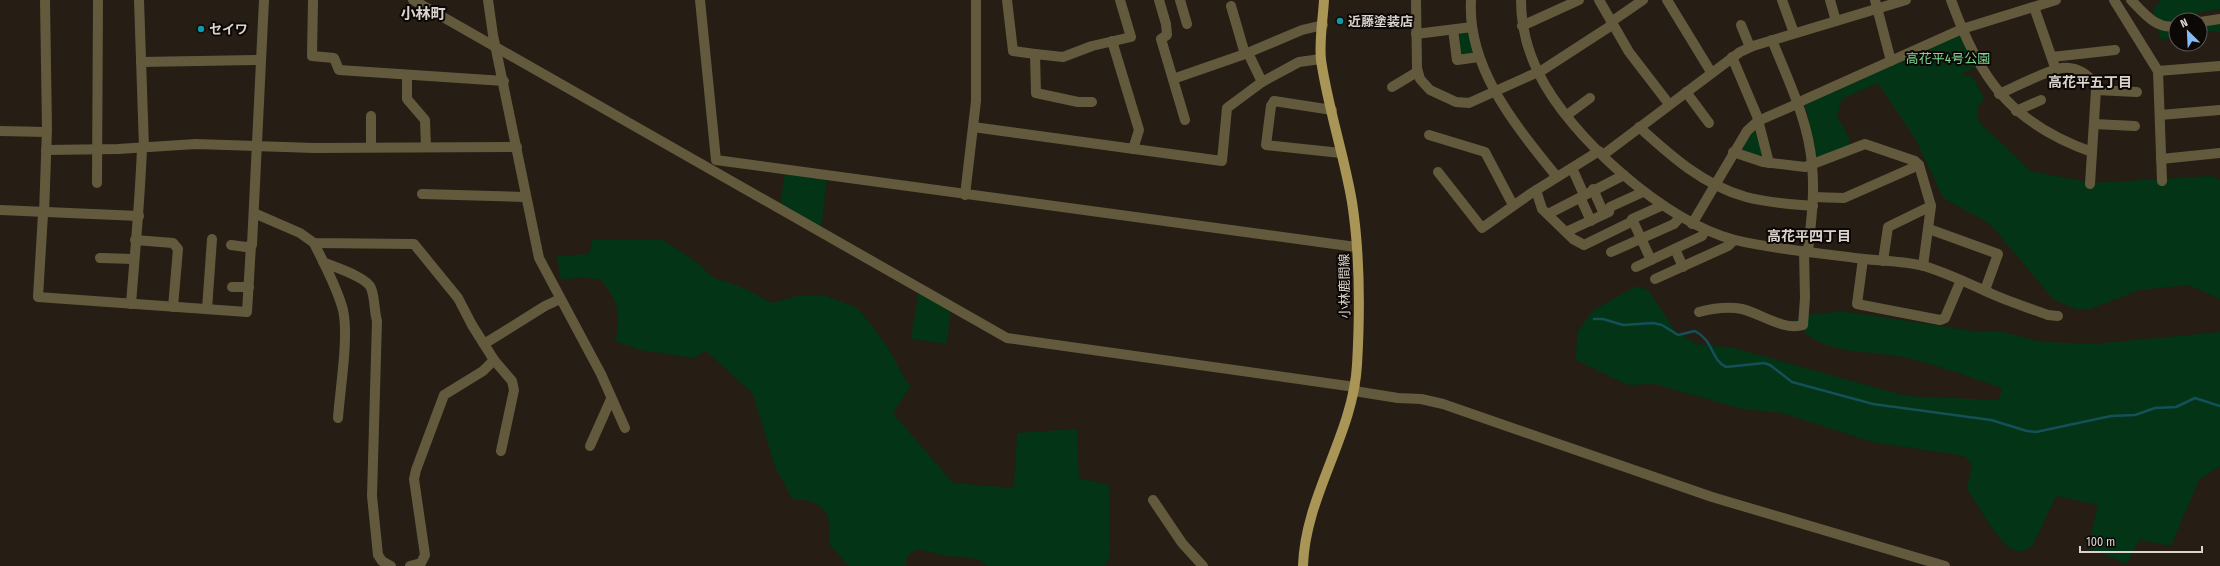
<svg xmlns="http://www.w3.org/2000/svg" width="2220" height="566" viewBox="0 0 2220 566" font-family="'Fira Sans Condensed','Noto Sans JP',sans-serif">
<rect width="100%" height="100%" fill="#261d15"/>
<g fill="#033415">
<polygon points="2159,0 2220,0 2220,9 2181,16 2182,20 2166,23 2152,17 2155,5 2160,3"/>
<polygon points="2220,16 2220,32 2200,31 2200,20"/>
<polygon points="2176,25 2176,36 2161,40 2157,28"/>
<polygon points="1469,30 1474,56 1459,55 1458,31"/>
<polygon points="1956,34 1960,35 1977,67 1961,74 1973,77 1984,98 1977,109 1979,122 2031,171 2092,183 2211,176 2220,180 2220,299 2189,285 2140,290 2090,309 2078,310 2054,300 1990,224 1943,198 1916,140 1878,83 1842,99 1837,116 1849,138 1849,147 1817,158 1804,101"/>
<polygon points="1757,128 1763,160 1740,152 1745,137"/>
<polygon points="785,173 827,179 821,229 780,206"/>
<path d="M592 240H662L694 260 712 277 744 288 772 303 796 296 823 295 858 308 888 347 906 381 911 386 893 413 953 483 1014 488 1017 433 1077 429 1079 478 1109 485 1110 555 1105 566H987L978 559 947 556 917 549 907 556 906 566H849L829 544C829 537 830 529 829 522 827 505 808 497 793 500L775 467 753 394 706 351 693 358 641 350 615 341C622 314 618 301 601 280L583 277 561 280 557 256 589 254Z"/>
<path d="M1636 286 1648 290 1675 331 1697 344 1734 348 1906 396 1999 400 2002 388C1972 378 1942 367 1912 359 1873 349 1820 358 1794 321L1807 315 1843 311 1979 332H2003L2042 342 2094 344 2220 332V466L2199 480 2171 546 2139 540 2127 564 2088 548 2098 505 2056 496 2033 545 2022 552 2010 549 1993 530 1967 489 1972 465 1964 456 1872 442 1782 413 1742 409 1655 384 1628 385 1576 360 1577 333 1592 311Z"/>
<polygon points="919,291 951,308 947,344 911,339"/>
</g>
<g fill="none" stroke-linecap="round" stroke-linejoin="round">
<path stroke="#145059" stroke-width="2.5" d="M1594 319H1603L1623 325 1653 323 1662 325 1678 335 1695 331C1714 341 1711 360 1726 367L1764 363 1770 365 1792 382 1873 404 1991 420 2027 431 2036 432 2111 416 2135 415 2155 408 2176 407 2195 398 2220 406"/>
<g stroke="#635a3d" stroke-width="10">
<polyline points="139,0 144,148"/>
<polyline points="313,0 312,56 334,58 339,70 504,81"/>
<polyline points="413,0 1007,338 1355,387"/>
<polyline points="488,0 493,35 539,258 601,374 625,428"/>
<polyline points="700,0 716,160 1356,247"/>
<polyline points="1007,0 1013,51 1035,54"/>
<polyline points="1159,0 1166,24 1167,35 1161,39 1185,120"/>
<polyline points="1180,0 1187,24"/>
<polyline points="1416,0 1417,68 1420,79 1430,90 1456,102 1469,103 1538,72"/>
<path d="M1471 0C1467 69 1517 127 1557 177"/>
<path d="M1521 0C1521 26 1527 50 1539 74 1570 137 1666 223 1735 240 1777 250 1821 253 1864 259 1883 261 1905 261 1924 266 1947 273 1970 284 1992 294 2010 302 2029 308 2048 315L2058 316"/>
<polyline points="1599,0 1629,52 1669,104"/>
<polyline points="1667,0 1711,72"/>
<polyline points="1782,0 1794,33"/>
<polyline points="1830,0 1836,21"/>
<polyline points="1875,0 1891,61"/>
<path d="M1951 0C1980 79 2010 123 2092 152"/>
<polyline points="2114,0 2158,71 2162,181"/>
<path d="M2131 0C2144 13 2156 30 2176 26"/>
<polyline points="1231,6 1245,54"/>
<polyline points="2034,7 2056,70"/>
<polyline points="1611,22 1643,0"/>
<polyline points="2200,22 2220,19"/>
<polyline points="1741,25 1750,47"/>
<polyline points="1522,26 1579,0"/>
<polyline points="1453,30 1457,60 1479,57"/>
<polyline points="1416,34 1472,27"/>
<path d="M1772 40C1788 80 1809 122 1812 165 1815 194 1811 223 1808 251"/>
<polyline points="1112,41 1139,130 1133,149"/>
<polyline points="1248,53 1262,82 1299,62 1321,59"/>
<polyline points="1732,57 1757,116 1769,163"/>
<polyline points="2052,57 2115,50"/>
<polyline points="141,62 261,60"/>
<polyline points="2158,71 2220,66"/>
<polyline points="1538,73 1612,25"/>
<polyline points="407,75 407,99 425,120 426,147"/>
<polyline points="1173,79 1245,54 1302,30 1323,25"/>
<polyline points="1392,87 1417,72"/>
<polyline points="2096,90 2137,92"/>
<polyline points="1686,92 1709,123"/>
<path d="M1999 94C2013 88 2050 69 2062 68 2077 66 2093 76 2096 90L2090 184"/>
<polyline points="1092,102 1078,102 1036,93 1035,54 1063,57 1092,46 1131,37 1120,0"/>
<polyline points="1797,103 1962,29 2056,0"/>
<polyline points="1332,110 1274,101 1271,106 1266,145 1341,153"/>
<polyline points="2016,111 2041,100"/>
<polyline points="1567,115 1590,98"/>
<polyline points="2160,115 2220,110"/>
<polyline points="2094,124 2135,126"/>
<polyline points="973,127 1222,161 1227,108 1262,82"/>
<path d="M1639 127C1671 156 1703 185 1746 197 1768 203 1791 204 1813 206"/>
<polyline points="0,131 46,132"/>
<polyline points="1429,135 1485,152 1513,205"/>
<polyline points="371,147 371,116"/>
<polyline points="46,150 118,149 196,144 314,148 517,147"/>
<polyline points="1733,152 1763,162 1805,167 1865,144 1915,161 1919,165 1844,198 1813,197"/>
<polyline points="1603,155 1740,52 1753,46 1906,0"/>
<polyline points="2161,159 2220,153"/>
<polyline points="1919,165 1931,206 1923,266"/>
<polyline points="1572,168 1584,195"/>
<polyline points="1438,172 1482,228 1530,194 1599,151"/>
<polyline points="97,183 98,0"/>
<polyline points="1593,189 1604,214"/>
<polyline points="1536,190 1542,209 1573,239 1584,245 1633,221"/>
<polyline points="422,194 526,197"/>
<polyline points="965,195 976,101 976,0"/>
<polyline points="1581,199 1591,221"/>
<polyline points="0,210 139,216"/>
<polyline points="254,213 300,233 314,243 414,244 458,298 472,325 494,360 512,381 514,390 501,451"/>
<polyline points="43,214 38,297 247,312 251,245"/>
<polyline points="44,214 47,129 45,0"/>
<polyline points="1548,214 1624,175"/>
<polyline points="1692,224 1747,131 1758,121 1797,104"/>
<polyline points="1929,229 1998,254 1985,290"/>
<polyline points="1566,232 1609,212 1610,207 1643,192"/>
<polyline points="135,240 173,243 178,249 173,307"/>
<path d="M314 243C324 264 337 287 343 310 349 337 340 389 338 418"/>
<polyline points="231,245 246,247 252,245 264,0"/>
<polyline points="1675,249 1683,267"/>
<polyline points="1611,252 1674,224 1680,217"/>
<polyline points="100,258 134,259"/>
<polyline points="1863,259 1857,304 1940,320 1945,318 1961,280"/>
<polyline points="1651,260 1632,219 1661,206"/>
<polyline points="1883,261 1888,227 1931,206"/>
<path d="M323 262C334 267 367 277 371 288 375 298 374 310 377 321L372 496 378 555 382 561 391 566"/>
<polyline points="1636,267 1702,236 1705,231"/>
<polyline points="1655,279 1728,246 1734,240"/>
<polyline points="232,287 249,287"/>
<path d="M131 304C135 252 140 200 142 148"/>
<polyline points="207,309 212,239"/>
<path d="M1699 312C1714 308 1727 306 1742 309 1760 313 1783 331 1803 325L1805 298 1804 251"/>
<polyline points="484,344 545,306 560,299"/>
<polyline points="1354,391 1398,398 1421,399 1443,404 1712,497 1945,566"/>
<polyline points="590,446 611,399"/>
<polyline points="1153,500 1182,543 1203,566"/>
<polyline points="410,566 421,563 425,555 414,479 416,470 444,395 483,371 494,360"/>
</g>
<path stroke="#a99556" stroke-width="10" d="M1303 566C1305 496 1353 435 1357 365 1360 313 1360 254 1352 202 1344 155 1328 108 1321 60 1319 41 1323 19 1324 0"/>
</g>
<g fill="#0f9aa8" stroke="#0c0805" stroke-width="1.5">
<circle cx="1340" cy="21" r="4"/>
<circle cx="201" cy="29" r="4"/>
</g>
<g text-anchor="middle" stroke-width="4" stroke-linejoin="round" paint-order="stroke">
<g font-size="13" font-weight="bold" fill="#dad3ce" stroke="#0c0805" text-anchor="start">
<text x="1348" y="26">近藤塗装店</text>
<text x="209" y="34">セイワ</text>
</g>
<g font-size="13" fill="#7ed995" stroke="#0c0805">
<text x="1948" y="63">高花平4号公園</text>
</g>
<g font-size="13" fill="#dad3ce" stroke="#0c0805">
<text transform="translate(1344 286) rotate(-91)" y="5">小林鹿間線</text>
</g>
<g font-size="14" font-weight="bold" fill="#dad3ce" stroke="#0c0805">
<text x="2090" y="87">高花平五丁目</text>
<text x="1809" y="241">高花平四丁目</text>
</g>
<g font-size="15" font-weight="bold" fill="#dad3ce" stroke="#0c0805">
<text x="423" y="19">小林町</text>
</g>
</g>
<g transform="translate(2188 32) rotate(336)"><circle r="19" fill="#0c0805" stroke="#5e5955"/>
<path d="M0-3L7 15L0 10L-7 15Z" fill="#83bcfb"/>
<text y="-6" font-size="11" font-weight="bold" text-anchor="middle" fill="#dad3ce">N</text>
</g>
<path d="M2080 546v6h122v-6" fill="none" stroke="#dad3ce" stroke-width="2"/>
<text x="2086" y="546" font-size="12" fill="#dad3ce" stroke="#0c0805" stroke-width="3" paint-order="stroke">100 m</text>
</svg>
